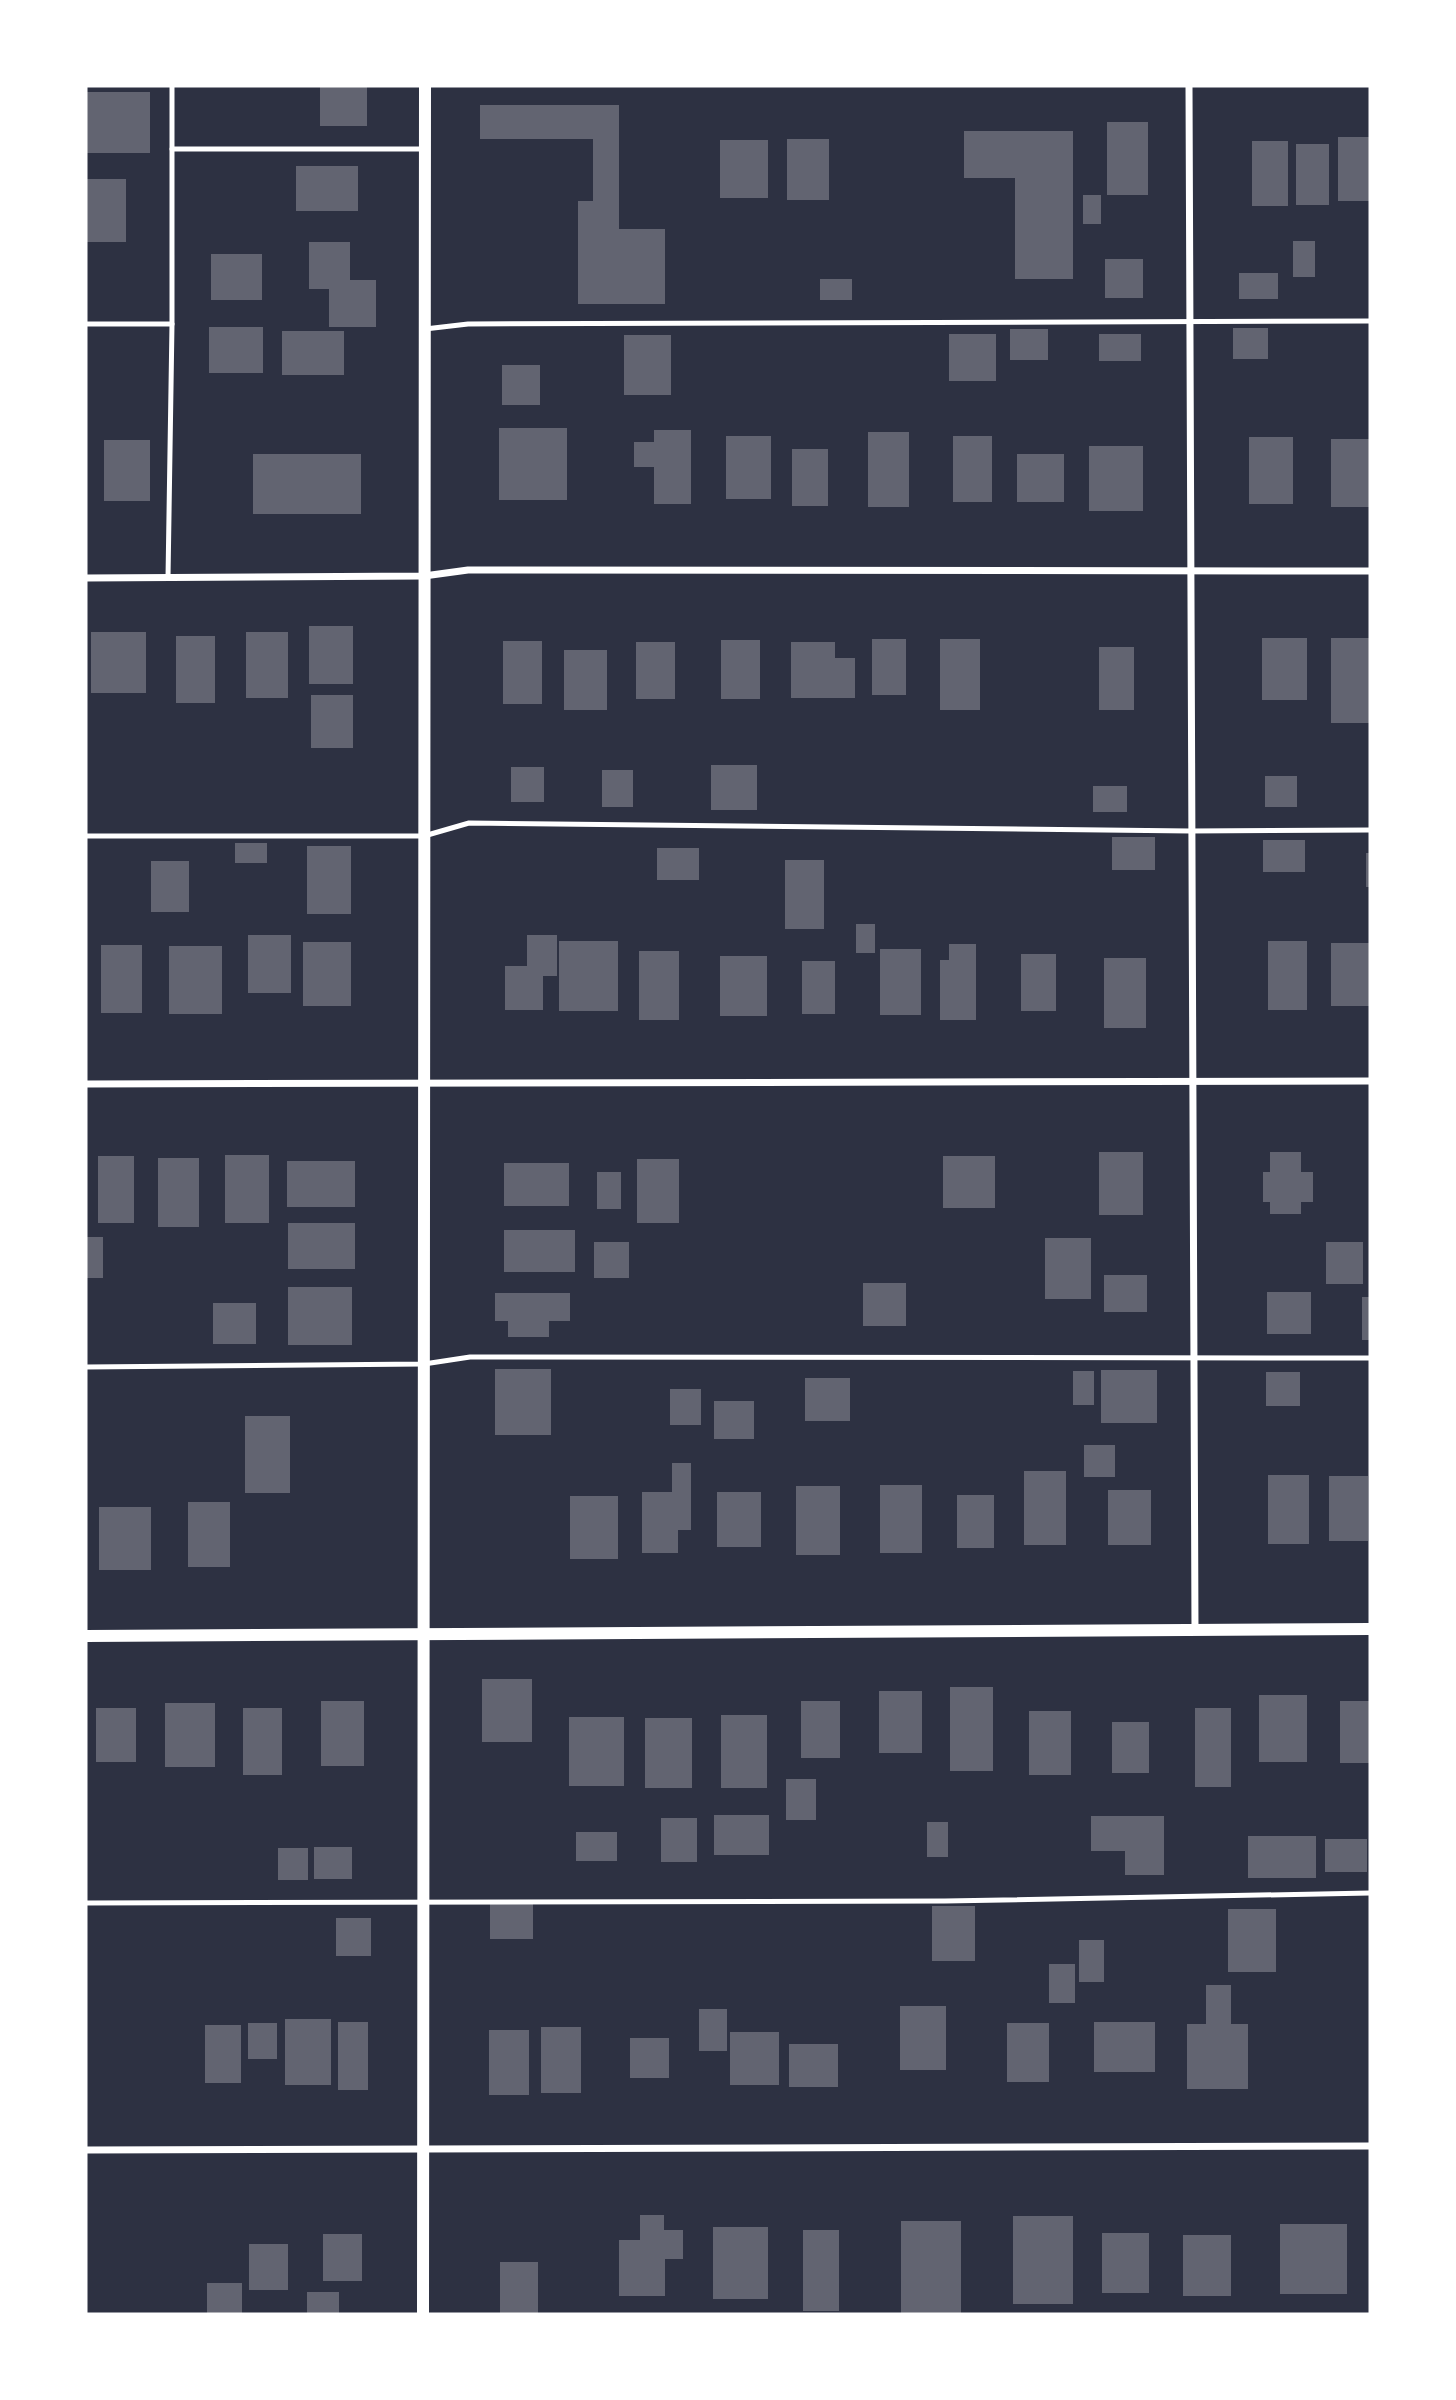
<svg xmlns="http://www.w3.org/2000/svg" width="1456" height="2400" viewBox="0 0 1456 2400" font-family="'IBM Plex Sans',sans-serif">
<rect width="100%" height="100%" fill="#2d3142"/>
<g fill="#626471">
<rect x="320" y="86" width="47" height="40"/>
<rect x="86" y="92" width="64" height="61"/>
<polygon points="480,105 619,105 619,229 665,229 665,304 578,304 578,201 593,201 593,139 480,139"/>
<rect x="1107" y="122" width="41" height="73"/>
<polygon points="964,131 1073,131 1073,279 1015,279 1015,178 964,178"/>
<rect x="1338" y="137" width="32" height="64"/>
<rect x="787" y="139" width="42" height="61"/>
<rect x="720" y="140" width="48" height="58"/>
<rect x="1252" y="141" width="36" height="65"/>
<rect x="1296" y="144" width="33" height="61"/>
<rect x="296" y="166" width="62" height="45"/>
<rect x="86" y="179" width="40" height="63"/>
<rect x="1083" y="195" width="18" height="29"/>
<rect x="1293" y="241" width="22" height="36"/>
<polygon points="309,242 350,242 350,280 376,280 376,327 329,327 329,289 309,289"/>
<rect x="211" y="254" width="51" height="46"/>
<rect x="1105" y="259" width="38" height="39"/>
<rect x="1239" y="273" width="39" height="26"/>
<rect x="820" y="279" width="32" height="21"/>
<rect x="209" y="327" width="54" height="46"/>
<rect x="1233" y="328" width="35" height="31"/>
<rect x="1010" y="329" width="38" height="31"/>
<rect x="282" y="331" width="62" height="44"/>
<rect x="949" y="334" width="47" height="47"/>
<rect x="1099" y="334" width="42" height="27"/>
<rect x="624" y="335" width="47" height="60"/>
<rect x="502" y="365" width="38" height="40"/>
<rect x="499" y="428" width="68" height="72"/>
<polygon points="654,430 691,430 691,504 654,504 654,467 634,467 634,442 654,442"/>
<rect x="868" y="432" width="41" height="75"/>
<rect x="726" y="436" width="45" height="63"/>
<rect x="953" y="436" width="39" height="66"/>
<rect x="1249" y="437" width="44" height="67"/>
<rect x="1331" y="439" width="39" height="68"/>
<rect x="104" y="440" width="46" height="61"/>
<rect x="1089" y="446" width="54" height="65"/>
<rect x="792" y="449" width="36" height="57"/>
<rect x="253" y="454" width="108" height="60"/>
<rect x="1017" y="454" width="47" height="48"/>
<rect x="309" y="626" width="44" height="58"/>
<rect x="91" y="632" width="55" height="61"/>
<rect x="246" y="632" width="42" height="66"/>
<rect x="176" y="636" width="39" height="67"/>
<rect x="1262" y="638" width="45" height="62"/>
<rect x="1331" y="638" width="38" height="85"/>
<rect x="872" y="639" width="34" height="56"/>
<rect x="940" y="639" width="40" height="71"/>
<rect x="721" y="640" width="39" height="59"/>
<rect x="503" y="641" width="39" height="63"/>
<rect x="636" y="642" width="39" height="57"/>
<polygon points="791,642 835,642 835,658 855,658 855,698 791,698"/>
<rect x="1099" y="647" width="35" height="63"/>
<rect x="564" y="650" width="43" height="60"/>
<rect x="311" y="695" width="42" height="53"/>
<rect x="711" y="765" width="46" height="45"/>
<rect x="511" y="767" width="33" height="35"/>
<rect x="602" y="770" width="31" height="37"/>
<rect x="1265" y="776" width="32" height="31"/>
<rect x="1093" y="786" width="34" height="26"/>
<rect x="1112" y="837" width="43" height="33"/>
<rect x="1263" y="840" width="42" height="32"/>
<rect x="235" y="843" width="32" height="20"/>
<rect x="307" y="846" width="44" height="68"/>
<rect x="657" y="848" width="42" height="32"/>
<rect x="1366" y="853" width="4" height="34"/>
<rect x="785" y="860" width="39" height="69"/>
<rect x="151" y="861" width="38" height="51"/>
<rect x="856" y="924" width="19" height="29"/>
<rect x="248" y="935" width="43" height="58"/>
<polygon points="527,935 557,935 557,976 543,976 543,1010 505,1010 505,966 527,966"/>
<rect x="559" y="941" width="59" height="70"/>
<rect x="1268" y="941" width="39" height="69"/>
<rect x="303" y="942" width="48" height="64"/>
<rect x="1331" y="943" width="39" height="63"/>
<polygon points="949,944 976,944 976,1020 940,1020 940,960 949,960"/>
<rect x="101" y="945" width="41" height="68"/>
<rect x="169" y="946" width="53" height="68"/>
<rect x="880" y="949" width="41" height="66"/>
<rect x="639" y="951" width="40" height="69"/>
<rect x="1021" y="954" width="35" height="57"/>
<rect x="720" y="956" width="47" height="60"/>
<rect x="1104" y="958" width="42" height="70"/>
<rect x="802" y="961" width="33" height="53"/>
<rect x="1099" y="1152" width="44" height="63"/>
<polygon points="1270,1152 1301,1152 1301,1172 1313,1172 1313,1202 1301,1202 1301,1214 1270,1214 1270,1202 1263,1202 1263,1172 1270,1172"/>
<rect x="225" y="1155" width="44" height="68"/>
<rect x="98" y="1156" width="36" height="67"/>
<rect x="943" y="1156" width="52" height="52"/>
<rect x="158" y="1158" width="41" height="69"/>
<rect x="637" y="1159" width="42" height="64"/>
<rect x="287" y="1161" width="68" height="46"/>
<rect x="504" y="1163" width="65" height="43"/>
<rect x="597" y="1172" width="24" height="37"/>
<rect x="288" y="1223" width="67" height="46"/>
<rect x="504" y="1230" width="71" height="42"/>
<rect x="86" y="1237" width="17" height="41"/>
<rect x="1045" y="1238" width="46" height="61"/>
<rect x="594" y="1242" width="35" height="36"/>
<rect x="1326" y="1242" width="37" height="42"/>
<rect x="1104" y="1275" width="43" height="37"/>
<rect x="863" y="1283" width="43" height="43"/>
<rect x="288" y="1287" width="64" height="58"/>
<rect x="1267" y="1292" width="44" height="42"/>
<polygon points="495,1293 570,1293 570,1321 549,1321 549,1337 508,1337 508,1321 495,1321"/>
<rect x="1362" y="1297" width="8" height="43"/>
<rect x="213" y="1303" width="43" height="41"/>
<rect x="495" y="1369" width="56" height="66"/>
<rect x="1101" y="1370" width="56" height="53"/>
<rect x="1073" y="1371" width="21" height="34"/>
<rect x="1266" y="1372" width="34" height="34"/>
<rect x="805" y="1378" width="45" height="43"/>
<rect x="670" y="1389" width="31" height="36"/>
<rect x="714" y="1401" width="40" height="38"/>
<rect x="245" y="1416" width="45" height="77"/>
<rect x="1084" y="1445" width="31" height="32"/>
<polygon points="672,1463 691,1463 691,1530 678,1530 678,1553 642,1553 642,1492 672,1492"/>
<rect x="1024" y="1471" width="42" height="74"/>
<rect x="1268" y="1475" width="41" height="69"/>
<rect x="1329" y="1476" width="39" height="65"/>
<rect x="880" y="1485" width="42" height="68"/>
<rect x="796" y="1486" width="44" height="69"/>
<rect x="1108" y="1490" width="43" height="55"/>
<rect x="717" y="1492" width="44" height="55"/>
<rect x="957" y="1495" width="37" height="53"/>
<rect x="570" y="1496" width="48" height="63"/>
<rect x="188" y="1502" width="42" height="65"/>
<rect x="99" y="1507" width="52" height="63"/>
<rect x="482" y="1679" width="50" height="63"/>
<rect x="950" y="1687" width="43" height="84"/>
<rect x="879" y="1691" width="43" height="62"/>
<rect x="1259" y="1695" width="48" height="67"/>
<rect x="321" y="1701" width="43" height="65"/>
<rect x="801" y="1701" width="39" height="57"/>
<rect x="1340" y="1701" width="30" height="62"/>
<rect x="165" y="1703" width="50" height="64"/>
<rect x="96" y="1708" width="40" height="54"/>
<rect x="243" y="1708" width="39" height="67"/>
<rect x="1195" y="1708" width="36" height="79"/>
<rect x="1029" y="1711" width="42" height="64"/>
<rect x="721" y="1715" width="46" height="73"/>
<rect x="569" y="1717" width="55" height="69"/>
<rect x="645" y="1718" width="47" height="70"/>
<rect x="1112" y="1722" width="37" height="51"/>
<rect x="786" y="1779" width="30" height="41"/>
<rect x="714" y="1815" width="55" height="40"/>
<polygon points="1091,1816 1164,1816 1164,1875 1125,1875 1125,1851 1091,1851"/>
<rect x="661" y="1818" width="36" height="44"/>
<rect x="927" y="1822" width="21" height="35"/>
<rect x="576" y="1832" width="41" height="29"/>
<rect x="1248" y="1836" width="68" height="42"/>
<rect x="1325" y="1839" width="42" height="33"/>
<rect x="314" y="1847" width="38" height="32"/>
<rect x="278" y="1848" width="30" height="32"/>
<rect x="490" y="1904" width="43" height="35"/>
<rect x="932" y="1906" width="43" height="55"/>
<rect x="1228" y="1909" width="48" height="63"/>
<rect x="336" y="1918" width="35" height="38"/>
<rect x="1079" y="1940" width="25" height="42"/>
<rect x="1049" y="1964" width="26" height="39"/>
<polygon points="1206,1985 1231,1985 1231,2024 1248,2024 1248,2089 1187,2089 1187,2024 1206,2024"/>
<rect x="900" y="2006" width="46" height="64"/>
<rect x="699" y="2009" width="28" height="42"/>
<rect x="285" y="2019" width="46" height="66"/>
<rect x="338" y="2022" width="30" height="68"/>
<rect x="1094" y="2022" width="61" height="50"/>
<rect x="248" y="2023" width="29" height="36"/>
<rect x="1007" y="2023" width="42" height="59"/>
<rect x="205" y="2025" width="36" height="58"/>
<rect x="541" y="2027" width="40" height="66"/>
<rect x="489" y="2030" width="40" height="65"/>
<rect x="730" y="2032" width="49" height="53"/>
<rect x="630" y="2038" width="39" height="40"/>
<rect x="789" y="2044" width="49" height="43"/>
<polygon points="640,2215 664,2215 664,2230 683,2230 683,2259 665,2259 665,2296 619,2296 619,2240 640,2240"/>
<rect x="1013" y="2216" width="60" height="88"/>
<rect x="901" y="2221" width="60" height="93"/>
<rect x="1280" y="2224" width="67" height="70"/>
<rect x="713" y="2227" width="55" height="72"/>
<rect x="803" y="2230" width="36" height="81"/>
<rect x="1102" y="2233" width="47" height="60"/>
<rect x="323" y="2234" width="39" height="47"/>
<rect x="1183" y="2235" width="48" height="61"/>
<rect x="249" y="2244" width="39" height="46"/>
<rect x="500" y="2262" width="38" height="52"/>
<rect x="207" y="2283" width="35" height="31"/>
<rect x="307" y="2292" width="32" height="22"/>
</g>
<g fill="none" stroke-linecap="round" stroke-linejoin="round">
<g stroke="#fff" stroke-width="5">
<polyline points="172,149 424,149"/>
<polyline points="86,324 172,324"/>
<polyline points="425,329 468,324 1370,321"/>
<polyline points="168,578 172,324 172,86"/>
<polyline points="86,836 424,836 469,823 1190,831 1370,830"/>
<polyline points="86,1367 424,1364 470,1357 1370,1358"/>
<polyline points="86,1903 945,1901 1370,1893"/>
</g>
<g stroke="#fff" stroke-width="7">
<polyline points="1189,86 1195,1630"/>
<polyline points="86,578 424,576 468,570 1370,571"/>
<polyline points="86,1084 1370,1081"/>
<polyline points="86,2150 1370,2146"/>
</g>
<g stroke="#fff" stroke-width="12">
<polyline points="86,1636 1370,1629"/>
<polyline points="423,2314 425,86"/>
</g>
</g>
<rect width="1456" height="2400" fill="none" stroke="#ffffff" stroke-width="175"/>
</svg>
